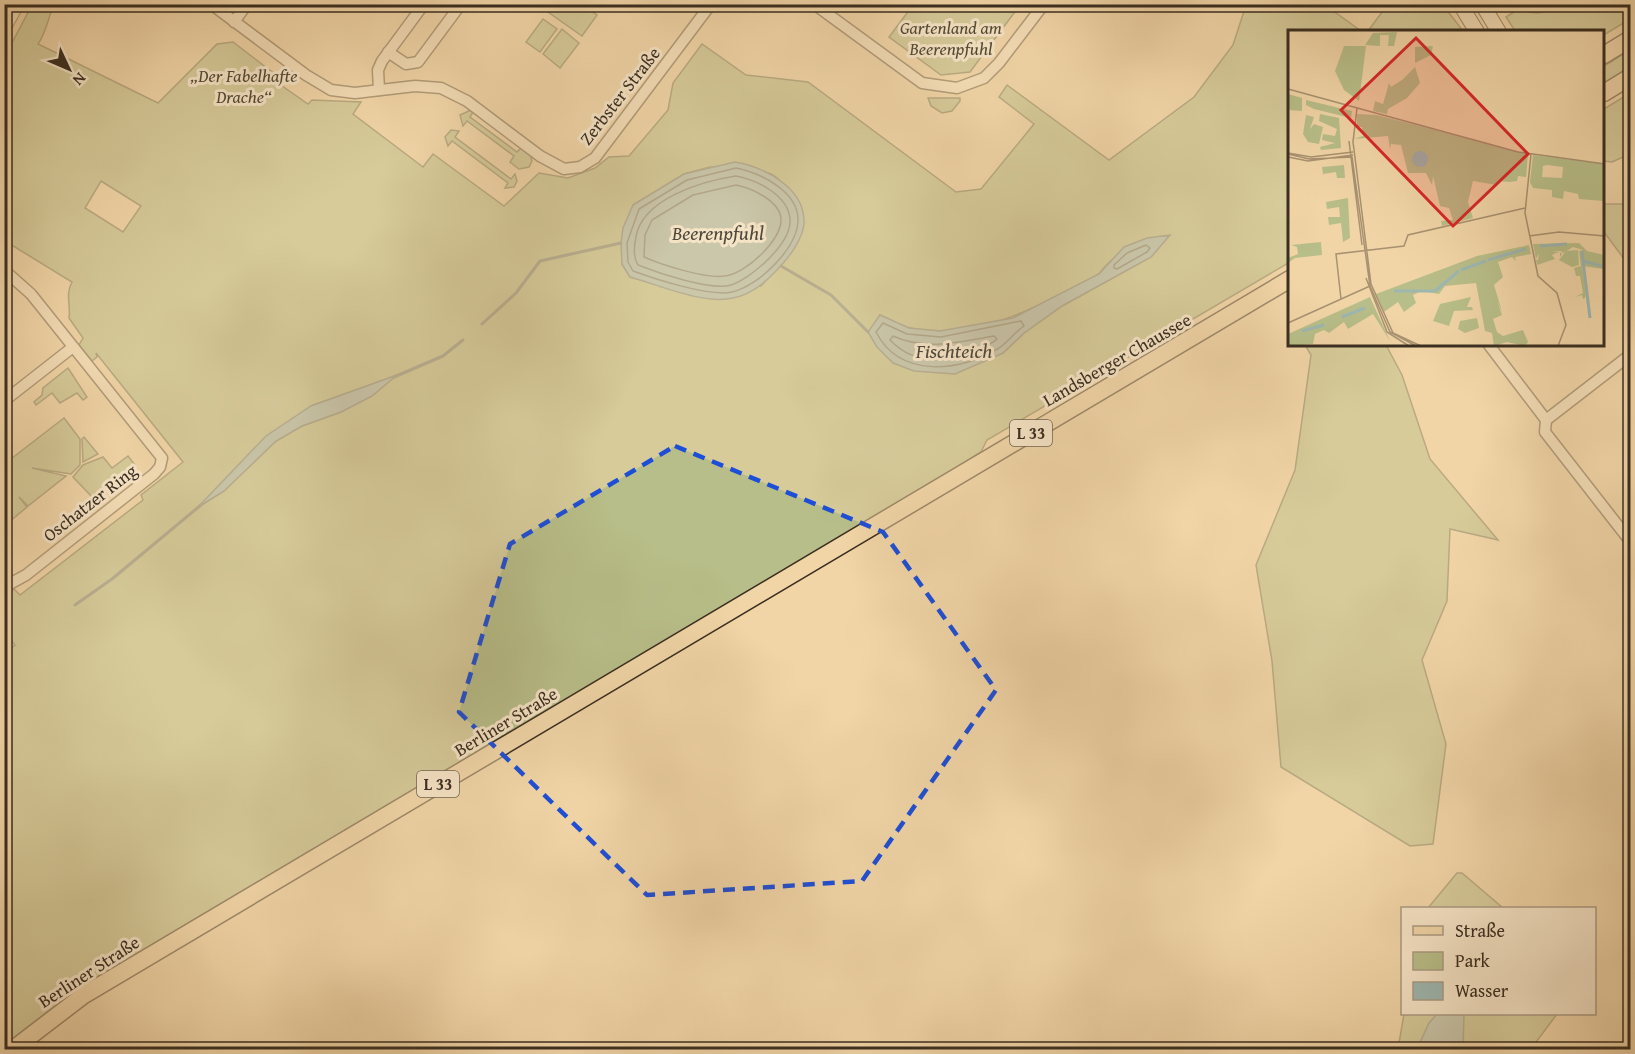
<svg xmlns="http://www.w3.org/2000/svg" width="1635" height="1054" viewBox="0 0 1635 1054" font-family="'Gentium Book Plus',serif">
<rect width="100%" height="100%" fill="#f1d5a7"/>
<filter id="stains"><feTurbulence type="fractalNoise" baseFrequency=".00333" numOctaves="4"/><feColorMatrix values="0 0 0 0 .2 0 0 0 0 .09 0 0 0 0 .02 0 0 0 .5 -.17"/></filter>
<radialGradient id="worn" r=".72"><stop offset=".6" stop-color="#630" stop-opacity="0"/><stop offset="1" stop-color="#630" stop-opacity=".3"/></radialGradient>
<g fill="#b8be89" stroke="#797654" stroke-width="1.5" fill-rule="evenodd">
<polygon points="1388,4 1443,5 1463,31 1368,31"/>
<path d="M32 5H54C48 18 46 33 38 44L158 103 217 44 233 42 280 78 278 83 308 104 312 100 361 102 353 114 423 167 433 154 504 206 539 173 568 178 595 168 609 157 629 156 668 110 673 83 702 44 746 75 808 82 956 192 981 189 1034 124 999 97 1007 85 1109 160 1194 97 1233 45 1246 5H1325L1361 31 1290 32V262L987 440 981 452 898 505 83 989 5 1046 4 653 15 645 5 632V597L14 589 20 595 143 500 141 495 183 462 96 353 97 357 92 361 79 345 83 338 69 318C71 304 65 295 72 282L5 241 4 58ZM710 167C727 169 757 168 771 174 776 176 781 182 785 186 826 219 788 258 761 286H665L630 277 622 264 633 205 684 174ZM101 181 141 206 123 232 85 208ZM1169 236 1151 257 1062 306 1024 333 1003 353 869 332 880 315C890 319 900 326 910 328 974 343 1045 304 1099 274 1114 253 1144 237 1169 236ZM396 376 341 412 302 426 276 441 224 491 200 506 311 406Z"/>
<polygon points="538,5 582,5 597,15 582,36"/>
<polygon points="913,5 913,4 1020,5 970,72 941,75 889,37"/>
<path d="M1558 5 1562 11 1571 5H1630V19L1604 35V32L1515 31 1506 17 1520 8C1534 16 1545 14 1558 5Z"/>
<polygon points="543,19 557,29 540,52 526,42"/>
<polygon points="562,29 579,43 560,68 543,54"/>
<polygon points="1630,50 1630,70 1604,86 1604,66"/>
<polygon points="1630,93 1630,154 1612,162 1604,161 1604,109"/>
<polygon points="928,98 960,98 960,101 952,111 942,113 931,106"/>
<polygon points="471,110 473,112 470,117 517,152 521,148 530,154 532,161 529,167 519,169 510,162 514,156 467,121 463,126 460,115"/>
<polygon points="451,130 459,131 455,137 511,179 515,174 517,181 514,187 505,188 508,183 452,141 448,146 445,137"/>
<polygon points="1630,204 1630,203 1630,267 1604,232 1604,204"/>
<polygon points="1305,345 1386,345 1402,375 1430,459 1498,540 1450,529 1447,601 1422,660 1446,744 1433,844 1410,846 1281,767 1272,661 1256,565 1295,470 1311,355"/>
<polygon points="68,368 87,397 83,400 77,393 60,403 52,393 36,405 34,402 42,395 43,388"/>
<polygon points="64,418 80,439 80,465 71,474 32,468 66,476 28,506 19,497 27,507 9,522 4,516 5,469 11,466 7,462"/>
<polygon points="84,437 98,454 83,462 82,439"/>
<polygon points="128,456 135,465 93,498 73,477 83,465 103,457 112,468"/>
<polygon points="1457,873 1462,873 1503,908 1428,908"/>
<polygon points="1404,1014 1557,1014 1531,1049 1401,1049 1399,1043"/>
</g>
<g fill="#9db7b0" stroke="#758076" stroke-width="1.5">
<path d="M735 162C764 167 803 187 804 220 805 238 787 260 775 272 763 284 750 295 733 298 704 305 659 285 630 277L622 264 621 243 623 228 633 205 684 174Z"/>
<polygon points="1170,235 1151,257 1062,306 1024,333 1003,353 955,374 914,371 893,363 877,347 868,332 880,315 909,328 940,331 1013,318 1099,274 1124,247 1147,238"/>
<polygon points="397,375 372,396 341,412 302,426 276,441 224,491 198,507 266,436 311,406"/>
<polygon points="1437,1014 1464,1014 1463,1049 1417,1049 1429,1023"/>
</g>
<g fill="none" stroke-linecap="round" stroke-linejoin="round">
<g stroke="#6c7268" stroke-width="1.5">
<path d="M736 168C760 173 799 191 798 221 797 249 757 287 732 292 710 297 655 279 633 271L628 262 627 243 639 209 687 180Z"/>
<path d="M736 176C757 180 788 195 790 219 792 243 752 278 731 285 711 291 658 273 638 265 633 257 634 246 636 237 642 199 702 181 736 176Z"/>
<path d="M736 185C751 188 781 201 781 220 781 241 745 274 725 276 706 279 662 265 644 257L645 235 652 220 693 195Z"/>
<polygon points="1146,245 1150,248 1147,252 1117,269 1114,268 1114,265 1127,253"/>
<path d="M1021 321 1024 326C1015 332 1008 342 999 348 961 372 900 379 876 332L883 323 907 334 941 337Z"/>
<path d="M893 336C925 351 960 342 994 336L997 339C992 344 984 347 976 350 946 363 915 366 890 340Z"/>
</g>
<g stroke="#758076" stroke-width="3">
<polyline points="781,266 831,295 868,332"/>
<polyline points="482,324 516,293 540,261 621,243"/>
<polyline points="394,377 443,356 463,340"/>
<polyline points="75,605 112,579 201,505"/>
</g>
<g stroke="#685842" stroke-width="13">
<g id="minor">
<polyline points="211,4 306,75 331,90 355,93 415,86 441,88 467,101 540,156 564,169 580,167 595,158 711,4"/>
<polyline points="814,4 922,83 957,88 984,78 999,63 1044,4"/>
<polyline points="234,22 247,4"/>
<polyline points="388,52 406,64 418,62 461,4"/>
<polyline points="379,90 378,70 382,61 424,4"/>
<polyline points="4,270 31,294 162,458 160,467 154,474 26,575 4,587"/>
<polyline points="1489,345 1546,420 1545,432 1630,541"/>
<polyline points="4,401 73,347"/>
<polyline points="1546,420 1630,355"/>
</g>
</g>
<g stroke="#685842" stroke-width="14">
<polyline id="tertiary" points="4,29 18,4"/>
</g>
<g stroke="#3a2e20" stroke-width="16">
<g id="secondary">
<polyline points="1460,4 1477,32"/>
<polyline points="1482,4 1499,32"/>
</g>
</g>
<g stroke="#3a2e20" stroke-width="19">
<g id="primary">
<polyline points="1604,55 1630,39"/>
<polyline points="1604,93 1630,77"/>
<polyline points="12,1050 84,995 1290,279"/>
</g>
</g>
<use href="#minor" stroke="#f6e4c6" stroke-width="10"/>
<use href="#tertiary" stroke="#f6e4c6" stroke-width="12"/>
<use href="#secondary" stroke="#f6e4c6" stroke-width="14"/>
<use href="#primary" stroke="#f1d5a7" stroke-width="16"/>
</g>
<path d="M0 0H1635V1054H0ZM675 446 883 532 996 690 862 881 647 895 459 712 510 544Z" fill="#f1d5a7" fill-opacity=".55" fill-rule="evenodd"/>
<path fill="none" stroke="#1d4ed8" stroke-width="4.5" stroke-dasharray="12 8" stroke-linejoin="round" d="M675 446 883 532 996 690 862 881 647 895 459 712 510 544Z"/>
<g text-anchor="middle" stroke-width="6" stroke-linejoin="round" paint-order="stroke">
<g fill="#f6e4c6" stroke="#726552" stroke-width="1.5">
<rect x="1010" y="420" width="42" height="26" rx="4.5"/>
<rect x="417" y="771" width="42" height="26" rx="4.5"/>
</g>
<g font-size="16" font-weight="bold" fill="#3a2e20">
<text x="1031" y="439">L 33</text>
<text x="438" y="790">L 33</text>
</g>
<g font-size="18" font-style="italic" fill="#534b35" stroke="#f6e4c6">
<text x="951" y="34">Gartenland am<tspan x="951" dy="21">Beerenpfuhl</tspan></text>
<text x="244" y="82">„Der Fabelhafte<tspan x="244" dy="21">Drache“</tspan></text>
</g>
<g font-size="18" fill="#3a2e20" stroke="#f6e4c6">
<text transform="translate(620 96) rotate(-52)" y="6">Zerbster Straße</text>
<text transform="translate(1117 360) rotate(-30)" y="6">Landsberger Chaussee</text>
<text transform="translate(90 503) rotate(-38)" y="6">Oschatzer Ring</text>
<text transform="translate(506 722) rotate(-31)" y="6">Berliner Straße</text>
<text transform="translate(89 972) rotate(-33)" y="6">Berliner Straße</text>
</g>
<g font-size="20" font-style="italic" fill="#4e493d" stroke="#f6e4c6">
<text x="718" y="240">Beerenpfuhl</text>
<text x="954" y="358">Fischteich</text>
</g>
</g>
<g transform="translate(1288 30)">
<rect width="316" height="316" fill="#f1d5a7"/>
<path d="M109 2 106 16H100L101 5H92V16L77 15 85 3ZM56 16H78L71 71 56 60 47 41ZM145 16 143 25 127 33V17ZM127 37 132 53 119 68 100 79 99 84 85 81 87 71 95 74 101 53 103 57 114 50ZM0 64 14 68V81L0 80ZM18 70 64 81 63 88 26 79 18 75ZM32 84 51 88 53 118 33 120 32 117 47 113 34 110 35 104 47 106 49 99 31 91ZM69 84 89 85 240 124 238 147 230 146 229 151 222 152 210 151 209 155 185 151 180 172 185 188 154 196 153 191 165 190 161 178 152 176 145 146 144 155 138 143H120L113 115 103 114 102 119 100 106 66 109 75 106 74 97H69ZM18 85 26 87 22 99 26 94 35 97 31 114 20 112 15 104ZM245 125 316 134V171L291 169 290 164 276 161 275 169 264 167V160L245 158 242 152ZM259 135 275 137 274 148 254 147 255 136ZM56 135 57 148H49L48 142 35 144 34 137ZM60 168 62 208 55 212 53 193 41 195 40 187H52L51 177 39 179 38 172ZM33 212 34 225 7 228 0 233V228L10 224 9 217 3 215ZM291 213 299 221 316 225V239L294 236 298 264 297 268 295 269 294 265 287 267 295 263 292 246H288L286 238 293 236 291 221 295 220 285 217 275 223 273 221H265L272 222 274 224 272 227V222L268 223 264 225 267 229 249 235 248 230H257H250L251 223 248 229 245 214ZM241 215 243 224 227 227 228 231 224 227 210 232 215 247 206 255 214 282 209 271 214 285 205 289 209 302 215 306 235 300 240 312 237 316 219 312 206 316 204 303 197 301 188 253 157 256 151 264 133 261 125 265 128 273 116 282 110 272 96 282 88 264 189 226ZM290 220 291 235 284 237 271 230 278 221ZM82 267 102 311 85 284 60 299 56 292 41 303 36 300 27 304 25 314 0 316V304ZM183 267 179 277H184L185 280 166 281 161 296 145 291 152 274ZM189 288 191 298 177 303 170 299 172 291Z" fill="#b8be89" fill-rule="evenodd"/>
<path d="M124 129a8 8 0 1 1 16 0a8 8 0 1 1-16 0Z" fill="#9db7b0"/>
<path fill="none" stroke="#9db7b0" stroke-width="3" d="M252 216 279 214M294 221 295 231 317 237M200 230 238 219M295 231 302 288M173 240 198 231M106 261H147L171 241M54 287 77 278M14 301 36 295"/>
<path fill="none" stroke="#a89271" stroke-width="1.5" d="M0 59 230 122 317 134M69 78 65 112 83 254 105 303 133 316M61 111 74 215M0 123 23 127 65 122M0 124 21 129 64 127 82 256 102 302 128 316M243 124 237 183 250 246 269 263 278 295 270 316M0 127 20 131 65 125M241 206 271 202 317 206M78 248 99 302 121 316M53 269 48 224 116 216 120 205 237 178M0 293 82 256"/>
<path fill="#d62828" fill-opacity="0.15" stroke="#d62828" stroke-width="3" d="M128 8 240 124 165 196 53 80Z"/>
<rect width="316" height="316" fill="none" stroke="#3a2e20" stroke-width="3"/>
</g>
<rect width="1635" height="1054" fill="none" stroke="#f1d5a7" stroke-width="24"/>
<rect x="6" y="6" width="1623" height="1042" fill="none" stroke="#3a2e20" stroke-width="3"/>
<rect x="12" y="12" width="1611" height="1030" fill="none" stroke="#3a2e20" stroke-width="1.5"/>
<rect x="1401" y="907" width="195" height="108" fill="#f6e4c6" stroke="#ab9b84" stroke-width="1.5"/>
<rect x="1413" y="926" width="30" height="9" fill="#f1d5a7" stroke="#ab9b84" stroke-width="1.5"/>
<text x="1455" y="937" font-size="18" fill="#3a2e20">Straße</text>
<rect x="1413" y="952" width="30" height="18" fill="#b8be89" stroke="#ab9b84" stroke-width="1.5"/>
<text x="1455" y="967" font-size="18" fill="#3a2e20">Park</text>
<rect x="1413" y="982" width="30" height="18" fill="#9db7b0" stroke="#ab9b84" stroke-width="1.5"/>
<text x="1455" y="997" font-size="18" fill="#3a2e20">Wasser</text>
<g transform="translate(69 69) rotate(134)" stroke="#f6e4c6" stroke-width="4.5" paint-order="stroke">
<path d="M0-4.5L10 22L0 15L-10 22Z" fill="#3a2e20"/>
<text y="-9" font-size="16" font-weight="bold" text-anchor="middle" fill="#3a2e20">N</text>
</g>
<rect width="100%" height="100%" filter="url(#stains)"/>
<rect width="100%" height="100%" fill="url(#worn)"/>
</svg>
